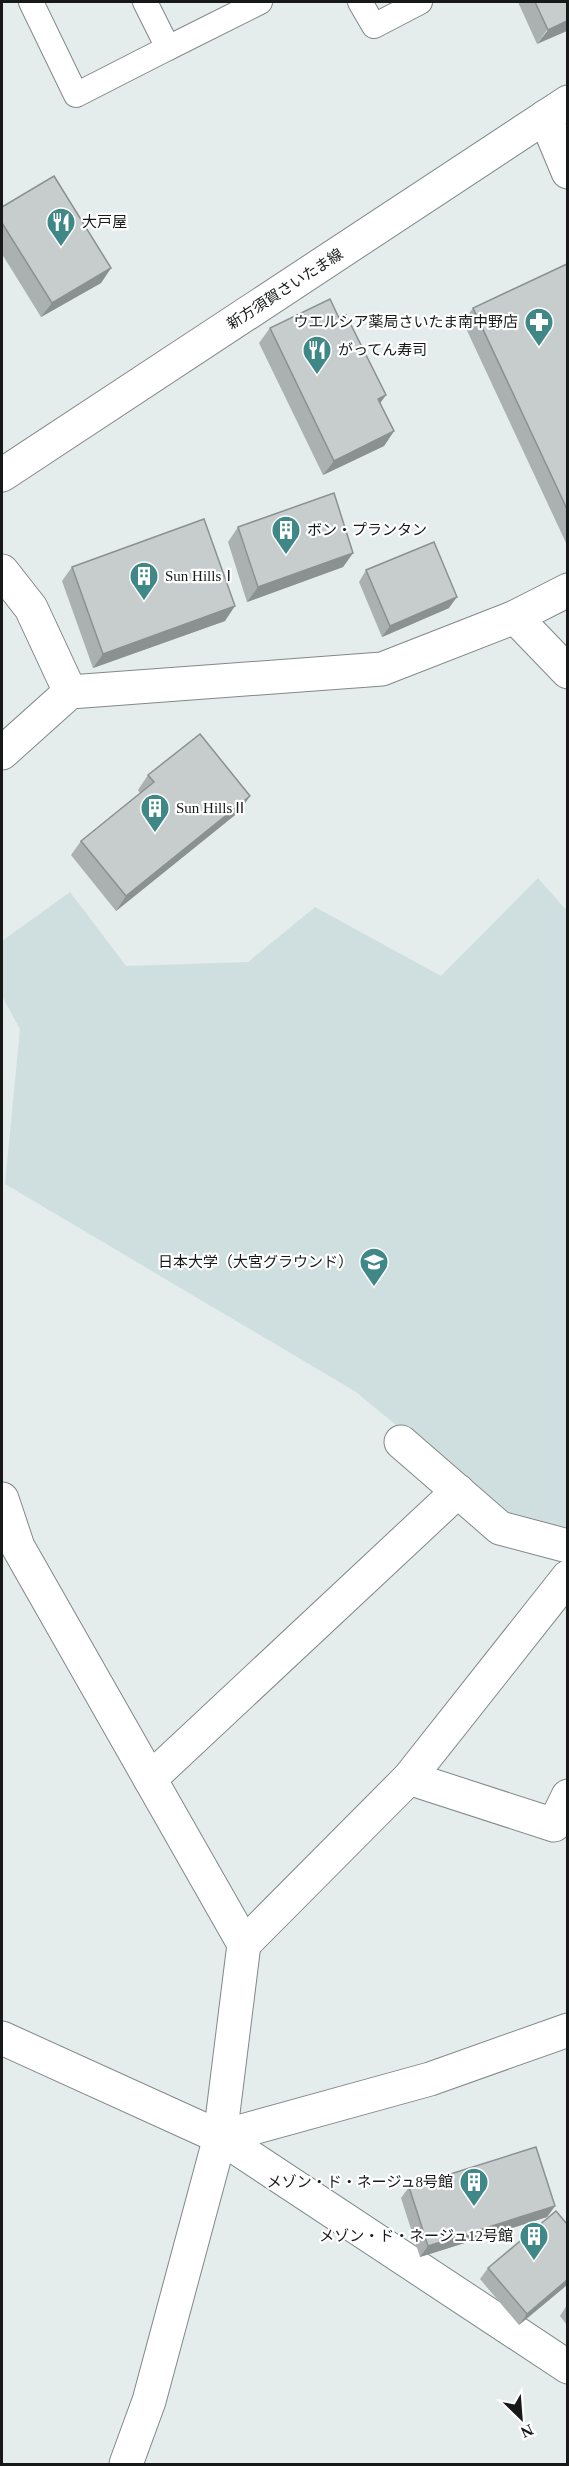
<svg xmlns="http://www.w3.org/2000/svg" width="569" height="2466" viewBox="0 0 569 2466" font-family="'Times New Roman','Noto Sans JP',serif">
<rect width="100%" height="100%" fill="#e5ecec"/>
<polygon fill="#cfdfdf" points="538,878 568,912 567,1539 507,1517 356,1392 5,1184 20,1029 2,996 2,941 70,892 126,966 248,962 315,907 441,976"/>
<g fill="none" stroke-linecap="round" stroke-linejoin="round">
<g stroke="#828888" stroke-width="26">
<g id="service">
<polyline points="31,2 76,95 168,48 145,2"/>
<polyline points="360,2 374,26 420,2"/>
<polyline points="168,48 260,2"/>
</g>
</g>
<g stroke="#828888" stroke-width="35">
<g id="minor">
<polyline points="545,117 568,172"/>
<polyline points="2,571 31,608 70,692"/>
<polyline points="515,617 568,590"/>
<polyline points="2,753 70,692 382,669 515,617 568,672"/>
<polyline points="401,1442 500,1528 568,1546"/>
<polyline points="2,1499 18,1547 244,1944 220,2137 149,2401 126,2464"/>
<polyline points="409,1778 554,1825 568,1796"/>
<polyline points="150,1779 458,1491"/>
<polyline points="244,1944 409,1778 568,1577"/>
<polyline points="2,2038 220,2137 430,2079 568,2030"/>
<polyline points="220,2137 568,2367"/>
</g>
</g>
<g stroke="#828888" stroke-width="35">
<polyline id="secondary" points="2,475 568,102"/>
</g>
<use href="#service" stroke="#fff" stroke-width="24"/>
<use href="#minor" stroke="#fff" stroke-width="33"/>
<use href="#secondary" stroke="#fff" stroke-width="33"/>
</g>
<g fill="#abb0b0">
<polygon points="518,2 567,2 537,44"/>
<polygon points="2,207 111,268 101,283 41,317 2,254"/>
<polygon points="567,264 567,545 463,322 473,308"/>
<polygon points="339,318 386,395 380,403 394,431 384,446 323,475 259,343 270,328"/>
<polygon points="238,527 353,553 343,567 247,602 228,542"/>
<polygon points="72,567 225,621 93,668 62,581"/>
<polygon points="366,570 449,608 382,637 359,582"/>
<polygon points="148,775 240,811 116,911 71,855 81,841 140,793 138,790"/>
<polygon points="409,2187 555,2206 547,2217 420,2257 401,2198"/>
<polygon points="488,2268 567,2285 519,2325 480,2279"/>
<polygon points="567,2305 567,2325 560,2316"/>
</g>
<g fill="#8b9090">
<polygon points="567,21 567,31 537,44 548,30"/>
<polygon points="111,268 101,283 41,317 52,303"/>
<polygon points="386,395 375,410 378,399"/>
<polygon points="394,431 384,446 323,475 334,461"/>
<polygon points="353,553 343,567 247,602 258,587"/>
<polygon points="457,597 449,608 382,637 390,626"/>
<polygon points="235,606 225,621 93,668 103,654"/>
<polygon points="250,796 240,811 116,911 126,896"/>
<polygon points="555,2206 547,2217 420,2257 428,2246"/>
<polygon points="567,2280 567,2285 519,2325 527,2314"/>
</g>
<g fill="#c7cdcd" stroke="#8b9090" stroke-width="1.5">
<polygon points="535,2 567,2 567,21 548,30"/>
<polygon points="54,176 111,268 52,303 2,223 2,207"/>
<polygon points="567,264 567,509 473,308"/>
<polygon points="330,299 339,318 346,315 386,395 378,399 394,431 334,461 270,328"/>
<polygon points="334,493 353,553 258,587 238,527"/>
<polygon points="204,519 235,606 103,654 72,567"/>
<polygon points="434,542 457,597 390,626 366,570"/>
<polygon points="200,734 250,796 126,896 81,841 154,782 148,775"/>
<polygon points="536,2147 555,2206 428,2246 409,2187"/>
<polygon points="556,2211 567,2224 567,2280 527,2314 488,2268"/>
</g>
<defs>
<g id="restaurant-pin" transform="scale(1.5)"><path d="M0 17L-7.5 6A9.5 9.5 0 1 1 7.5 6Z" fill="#408887" stroke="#fff"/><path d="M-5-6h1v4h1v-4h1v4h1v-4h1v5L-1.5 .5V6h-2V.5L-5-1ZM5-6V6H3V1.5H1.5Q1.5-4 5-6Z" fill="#fff"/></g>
<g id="pharmacy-pin" transform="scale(1.5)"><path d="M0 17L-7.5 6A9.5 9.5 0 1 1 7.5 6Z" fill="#408887" stroke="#fff"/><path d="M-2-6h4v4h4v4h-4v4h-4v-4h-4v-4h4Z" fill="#fff"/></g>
<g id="building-pin" transform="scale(1.5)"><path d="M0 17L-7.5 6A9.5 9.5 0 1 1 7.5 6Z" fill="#408887" stroke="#fff"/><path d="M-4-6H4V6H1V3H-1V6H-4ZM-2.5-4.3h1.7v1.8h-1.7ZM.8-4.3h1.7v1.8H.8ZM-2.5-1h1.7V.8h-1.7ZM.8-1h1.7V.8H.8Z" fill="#fff"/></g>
<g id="university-pin" transform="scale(1.5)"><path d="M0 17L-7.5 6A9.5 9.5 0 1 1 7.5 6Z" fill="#408887" stroke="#fff"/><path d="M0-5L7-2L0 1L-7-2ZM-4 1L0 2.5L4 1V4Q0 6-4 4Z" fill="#fff"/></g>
</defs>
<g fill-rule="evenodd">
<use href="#restaurant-pin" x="61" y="222"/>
<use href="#pharmacy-pin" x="539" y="322"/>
<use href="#restaurant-pin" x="317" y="350"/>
<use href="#building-pin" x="286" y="530"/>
<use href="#building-pin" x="144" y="576"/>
<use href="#building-pin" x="155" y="808"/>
<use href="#university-pin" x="374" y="1262"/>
<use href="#building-pin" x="474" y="2182"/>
<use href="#building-pin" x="534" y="2236"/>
</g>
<g text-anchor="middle" stroke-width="4.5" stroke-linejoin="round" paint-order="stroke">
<g font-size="15" fill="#171919" stroke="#fff" text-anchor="start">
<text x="82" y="227">大戸屋</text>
<text x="518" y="327" text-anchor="end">ウエルシア薬局さいたま南中野店</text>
<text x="338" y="355">がってん寿司</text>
<text x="307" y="535">ボン・プランタン</text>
<text x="165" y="581">Sun HillsⅠ</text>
<text x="176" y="813">Sun HillsⅡ</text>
<text x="353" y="1267" text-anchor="end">日本大学（大宮グラウンド）</text>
<text x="453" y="2187" text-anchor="end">メゾン・ド・ネージュ8号館</text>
<text x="513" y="2241" text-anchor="end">メゾン・ド・ネージュ12号館</text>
</g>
<g font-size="15" fill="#171919" stroke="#fff">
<text transform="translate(285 289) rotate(-33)" y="5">新方須賀さいたま線</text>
</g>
</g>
<rect width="569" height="2466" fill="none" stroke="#171919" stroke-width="6"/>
<g transform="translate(521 2418) rotate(155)" stroke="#ffffff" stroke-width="4.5" paint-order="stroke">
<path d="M0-4.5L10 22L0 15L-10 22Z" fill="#171919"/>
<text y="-9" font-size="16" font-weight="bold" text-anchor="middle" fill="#171919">N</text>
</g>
</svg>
